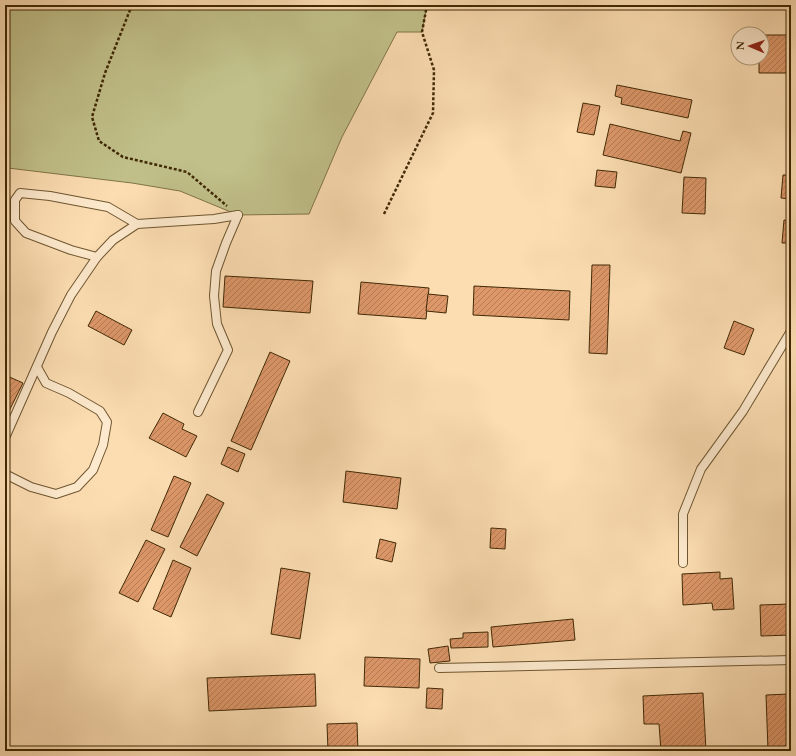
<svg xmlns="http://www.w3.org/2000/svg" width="796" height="756" viewBox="0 0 796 756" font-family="'EB Garamond',serif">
<defs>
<pattern id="building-hatch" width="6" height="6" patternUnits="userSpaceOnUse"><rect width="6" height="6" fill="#dd9769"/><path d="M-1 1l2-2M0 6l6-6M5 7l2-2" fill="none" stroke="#b57b54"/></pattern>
</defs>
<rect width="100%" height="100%" fill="#fcddb2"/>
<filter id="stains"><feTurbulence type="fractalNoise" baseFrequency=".005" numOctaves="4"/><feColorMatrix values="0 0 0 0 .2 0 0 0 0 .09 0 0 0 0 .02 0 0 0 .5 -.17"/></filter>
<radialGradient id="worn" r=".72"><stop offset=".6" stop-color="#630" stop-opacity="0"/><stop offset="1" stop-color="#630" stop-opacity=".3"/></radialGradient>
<polygon fill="#c1c08a" stroke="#807448" points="5,5 427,5 422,32 397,32 342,137 309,214 238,215 180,191 132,183 8,168 5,173"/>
<g fill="url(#building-hatch)" stroke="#402905">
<polygon points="762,35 791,35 791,73 759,73 759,58 762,58"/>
<polygon points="617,85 692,100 688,118 621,104 622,98 615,96"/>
<polygon points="583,103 600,106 594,135 577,132"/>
<polygon points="610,124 680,141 683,131 691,133 681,173 603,155"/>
<polygon points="597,170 617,172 615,188 595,186"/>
<polygon points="791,171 791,199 781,198 783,175 791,175"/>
<polygon points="684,177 706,178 705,214 682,213"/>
<polygon points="784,220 791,221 791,243 782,243"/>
<polygon points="592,265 610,265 607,354 589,353"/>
<polygon points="225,276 313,281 310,313 223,307"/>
<polygon points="361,282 429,288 426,319 358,314"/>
<polygon points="474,286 570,291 569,320 473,315"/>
<polygon points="428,294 448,296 446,313 426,311"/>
<polygon points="96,311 132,330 124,345 88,326"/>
<polygon points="734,321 754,329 744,355 724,348"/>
<polygon points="270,352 290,361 251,450 231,441"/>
<polygon points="5,375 23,383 5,419"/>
<polygon points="163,413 184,424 182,429 197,436 186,457 149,438"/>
<polygon points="228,447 245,454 238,472 221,464"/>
<polygon points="346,471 401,478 397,509 343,502"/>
<polygon points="174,476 191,483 168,537 151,530"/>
<polygon points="207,494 224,503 197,556 180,547"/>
<polygon points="491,528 506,529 505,549 490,548"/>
<polygon points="380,539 396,543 392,562 376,558"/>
<polygon points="146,540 165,549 138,602 119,593"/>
<polygon points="173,560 191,568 171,617 153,609"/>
<polygon points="281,568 310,573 300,639 271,634"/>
<polygon points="720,572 720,579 732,578 734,609 713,610 712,603 683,605 682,574"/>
<polygon points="791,604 791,635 761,636 760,605"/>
<polygon points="573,619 575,640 493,647 491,627"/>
<polygon points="488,632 488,647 451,648 450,639 463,638 463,633"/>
<polygon points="448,646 450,661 430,663 428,649"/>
<polygon points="365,657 420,659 419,688 364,686"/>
<polygon points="315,674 316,706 209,711 207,678"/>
<polygon points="427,688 443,689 442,709 426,708"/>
<polygon points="703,693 706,751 661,751 659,724 644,724 643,696"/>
<polygon points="789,694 791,749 768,750 766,695"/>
<polygon points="357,723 358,751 328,751 327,724"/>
</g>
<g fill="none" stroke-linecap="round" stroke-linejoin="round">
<g stroke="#6f5630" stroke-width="10">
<g id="service">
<polyline points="97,257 71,250 26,233 15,221 15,200 20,193 50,196 108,207 137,224"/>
<polyline points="198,412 228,350 217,324 214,296 216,271 226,243 238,215"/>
<polyline points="5,438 52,332 71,295 97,257 113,240 137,224 214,219 238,215"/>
<polyline points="5,474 31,487 56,494 77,487 93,470 103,445 107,422 100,411 69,393 46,383 37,367"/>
<polyline points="683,563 683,514 701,469 743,411 791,331"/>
<polyline points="439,668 791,660"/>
</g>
</g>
<g stroke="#402905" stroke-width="2.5" stroke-dasharray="3 2" stroke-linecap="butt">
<polyline points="132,5 105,73 92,117 99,141 123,157 187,172 227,206"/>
<polyline points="5,173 8,168"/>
<polyline points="384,214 433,113 434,70 422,32 427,5"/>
</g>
<use href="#service" stroke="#fde9cd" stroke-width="8"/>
</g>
<rect width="796" height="756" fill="none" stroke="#fcddb2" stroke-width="20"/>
<rect x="6" y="6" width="784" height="744" fill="none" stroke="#402905" stroke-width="2"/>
<rect x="10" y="10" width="776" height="736" fill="none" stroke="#402905"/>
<g transform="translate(750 46) rotate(272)"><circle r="19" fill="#fde9cd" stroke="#b19c7d"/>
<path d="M0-3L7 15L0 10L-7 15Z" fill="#8f2418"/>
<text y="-6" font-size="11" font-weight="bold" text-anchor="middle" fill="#402905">N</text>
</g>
<rect width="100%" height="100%" filter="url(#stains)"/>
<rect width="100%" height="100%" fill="url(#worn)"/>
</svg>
